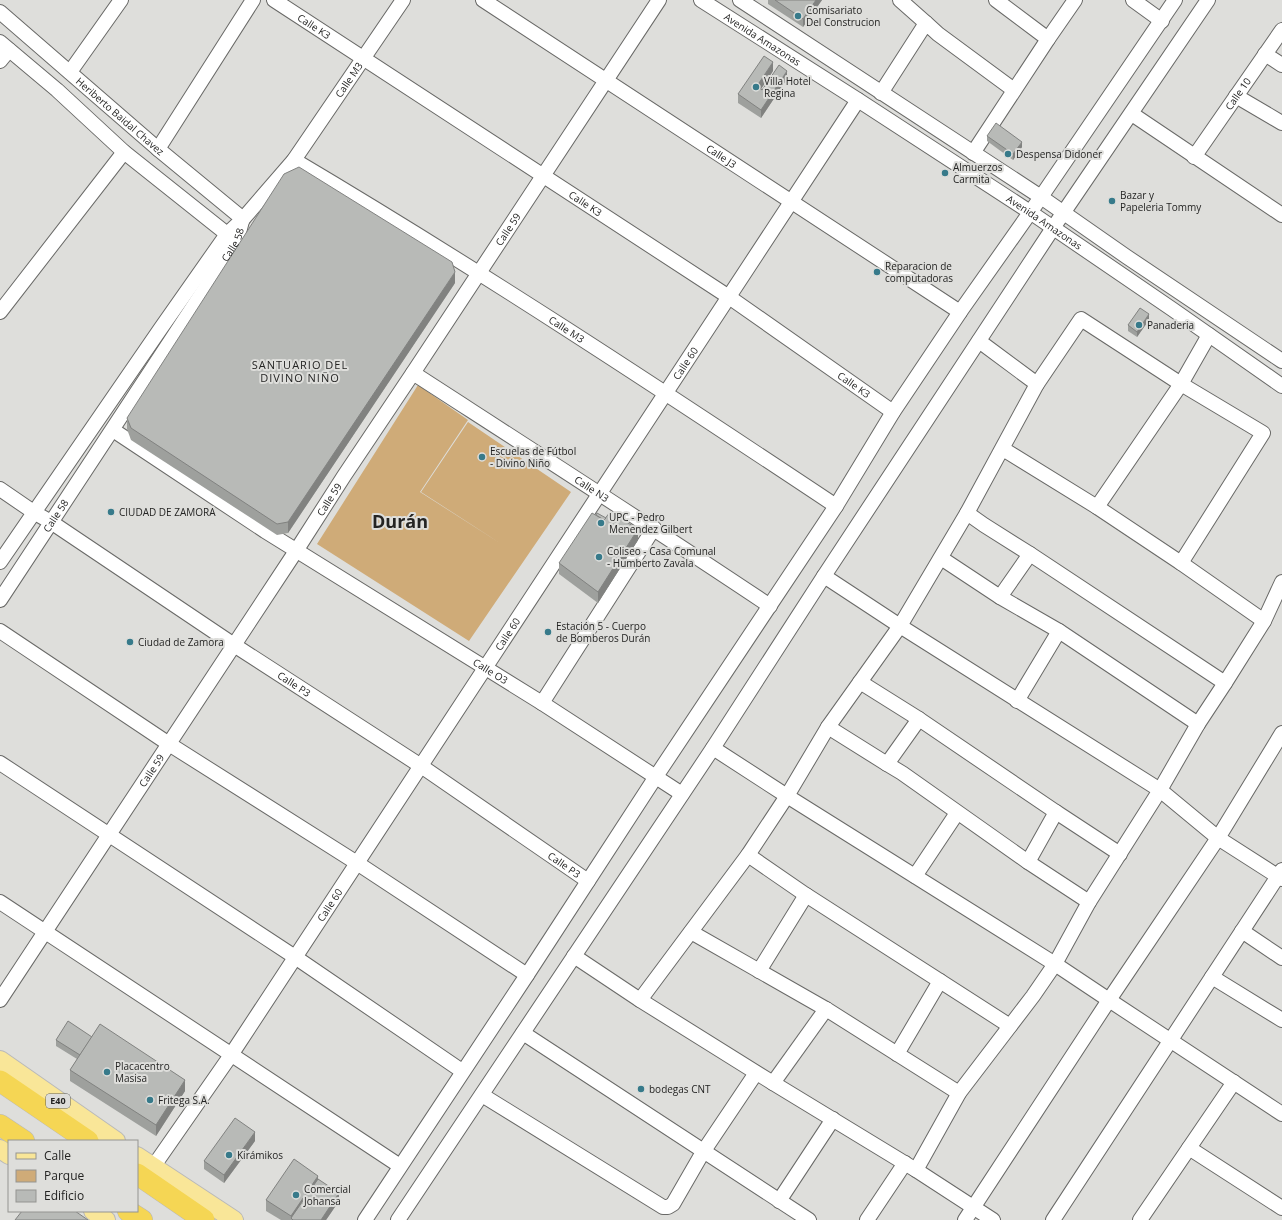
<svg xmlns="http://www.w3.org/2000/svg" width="1282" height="1220" viewBox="0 0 1282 1220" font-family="'Open Sans',sans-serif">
<rect width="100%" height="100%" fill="#dededb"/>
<polygon fill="#cfab78" points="418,385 468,420 420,492 503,545 421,492 468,422 571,492 469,641 317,544"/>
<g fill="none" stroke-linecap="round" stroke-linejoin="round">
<g stroke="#696967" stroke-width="16">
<g id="minor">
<path id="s1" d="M274 0 729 297 893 412"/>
<path id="s2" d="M483 0 960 312"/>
<path id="s3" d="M701 0 858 100 1030 212 1172 309 1282 386"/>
<polyline points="740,0 1041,197 1127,257 1282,361"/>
<polyline points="900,0 926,23"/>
<polyline points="996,0 1048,39"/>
<polyline points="1133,0 1162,21"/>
<path id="s4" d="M0 12 158 149 243 219"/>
<polyline points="0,42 57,90 124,152 227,234 235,239"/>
<polyline points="1265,54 1282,65"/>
<polyline points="0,61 9,50"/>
<polyline points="70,72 121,0"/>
<polyline points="881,93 926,23 938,34 1014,90"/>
<polyline points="1236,96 1282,123"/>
<polyline points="1132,114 1282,215"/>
<polyline points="158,149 253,0"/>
<polyline points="973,153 1048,39 1075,0"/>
<path id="s5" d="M1194 157 1282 30"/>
<path id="s6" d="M294 160C478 269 657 387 836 506"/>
<polyline points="0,312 124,152"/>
<polyline points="979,341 1037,384"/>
<path id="s7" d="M413 373C532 450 652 527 770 606"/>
<path id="s8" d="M113 430 265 531 542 703 682 794"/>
<path id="s9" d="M0 489 35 513 51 522 234 645 421 766 588 881"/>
<polyline points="1097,507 1181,384 1209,335"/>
<polyline points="967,513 984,525 1030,554 1225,683"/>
<polyline points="941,558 1000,597 1030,554"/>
<path id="s10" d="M0 562 161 328 227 234 243 219 294 160 403 0"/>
<polyline points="1181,563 1264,621"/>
<polyline points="824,576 900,626 1160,790 1218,838 1282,879"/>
<polyline points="1000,597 1059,631 1017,701"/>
<path id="s11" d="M0 600 237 240 242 221"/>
<polyline points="0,631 169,744 357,863 527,975"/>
<polyline points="1059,631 1198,724"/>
<polyline points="860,682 919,719 1056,812 1028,862"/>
<polyline points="542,703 654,528"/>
<polyline points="919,719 887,764 902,773 1028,862 1089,902"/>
<polyline points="828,727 887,764"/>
<polyline points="713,748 787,796 1055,964 1109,1000 1282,1114"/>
<polyline points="0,763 295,957 462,1071"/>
<polyline points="1056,812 1120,854"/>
<polyline points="748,855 806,895 1010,1026"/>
<polyline points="915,876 957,813"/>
<polyline points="0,902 400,1166"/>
<polyline points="1242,931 1282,958"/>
<polyline points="691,932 826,1009 959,1093"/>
<polyline points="574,956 640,1000 773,1083 916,1170 993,1220"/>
<polyline points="759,971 806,895"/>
<polyline points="1212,977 1282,1020"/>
<path id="s12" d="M0 1000 296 551 344 476 413 373 659 0"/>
<polyline points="640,1000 748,855 787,796 828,727 900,626 967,513 1037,384 1081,319 1181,384 1263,433 1181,563 1097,507 1003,449"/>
<polyline points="523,1033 809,1220"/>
<polyline points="897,1054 940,981"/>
<polyline points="773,1083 826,1009"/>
<polyline points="482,1095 663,1207 668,1207 673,1204 703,1152 756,1073"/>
<polyline points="1189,1148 1282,1208"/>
<path id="s13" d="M153 1167 231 1055 858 100"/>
<polyline points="916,1170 959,1093 1033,996 1055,964 1089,902 1160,790 1198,724 1225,683 1264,621 1282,582"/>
<polyline points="779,1201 833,1119"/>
<polyline points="365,1220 527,975 655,778 836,506 893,412 960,312 1041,197 1175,0"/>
<polyline points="398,1220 713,748 824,576 1053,228 1208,0"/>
<polyline points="867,1220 905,1163"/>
<polyline points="965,1220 1109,1000 1218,838 1282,733"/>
<polyline points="1053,1220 1282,870"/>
<polyline points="1140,1220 1234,1082"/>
</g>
</g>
<g stroke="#b9b9b9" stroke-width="20">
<g id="major">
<polyline points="0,1060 116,1141"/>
<polyline points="0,1149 9,1155"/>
<polyline points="137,1156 234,1220"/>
<polyline points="93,1211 106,1220"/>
</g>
</g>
<g stroke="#b9b9b9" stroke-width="22">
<g id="highway">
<polyline points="0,1081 88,1141"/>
<polyline points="0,1125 24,1141"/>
<polyline points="137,1174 204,1220"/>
<polyline points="128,1211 142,1220"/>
</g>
</g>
<use href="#minor" stroke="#fff" stroke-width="14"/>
<use href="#major" stroke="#f9e698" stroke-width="18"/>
<use href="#highway" stroke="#f5d654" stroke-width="21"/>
</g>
<g fill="#9ea09d">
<polygon points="768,0 822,0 803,27 768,4"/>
<polygon points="773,71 761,89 762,90 787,79 761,118 738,103 738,94"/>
<polygon points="987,136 1022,147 1013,160 987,141"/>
<polygon points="455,283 288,533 277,535 131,440 127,429 127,418"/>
<polygon points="1149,320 1137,337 1128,331 1128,325"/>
<polygon points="638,540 598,603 559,574 559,563"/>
<polygon points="92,1037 185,1091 156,1136 70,1081 70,1070 77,1059 56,1046 56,1040"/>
<polygon points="255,1141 224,1183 204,1169 204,1161"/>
<polygon points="318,1179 339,1201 326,1220 281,1220 266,1211 266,1200"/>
</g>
<g fill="#818280">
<polygon points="816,0 822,0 803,27 803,19"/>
<polygon points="773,62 773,71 757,95 757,86"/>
<polygon points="787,71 787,79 761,118 761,110"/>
<polygon points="1022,142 1022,147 1013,160 1013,154"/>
<polygon points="455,272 455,283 288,533 288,522"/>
<polygon points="1149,314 1149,320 1137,337 1137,332"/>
<polygon points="638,529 638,540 598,603 598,592"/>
<polygon points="185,1080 185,1091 156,1136 156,1125"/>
<polygon points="255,1132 255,1141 224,1183 224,1175"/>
<polygon points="318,1176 318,1187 291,1218 291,1220 291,1216"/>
<polygon points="339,1193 339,1201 326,1220 321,1220"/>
</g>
<g fill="#b8bab7" stroke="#818280">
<polygon points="775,0 816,0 803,19"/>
<polygon points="764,56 773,62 757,86 762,90 779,65 787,71 761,110 738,94"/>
<polygon points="996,123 1022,142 1013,154 987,136"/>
<polygon points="299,167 452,262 455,272 288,522 277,524 131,428 127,418 284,174"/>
<polygon points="1140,308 1149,314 1137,332 1128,325"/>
<polygon points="610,512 638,529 598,592 559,563 592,513 604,520"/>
<polygon points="597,513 606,518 604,520 596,515"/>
<polygon points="68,1021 92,1037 80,1055 56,1040"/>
<polygon points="100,1024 185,1080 156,1125 70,1070"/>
<polygon points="235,1118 255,1132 224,1175 204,1161"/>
<polygon points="294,1159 318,1176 291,1216 266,1200"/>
<polygon points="318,1179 339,1193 321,1220 293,1220 291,1218"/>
<polygon points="22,1211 75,1211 88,1220 15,1220"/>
</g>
<g fill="#377a8a" stroke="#dededb" stroke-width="1.5">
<circle cx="798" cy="16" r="4"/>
<circle cx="756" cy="87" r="4"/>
<circle cx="1008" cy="154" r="4"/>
<circle cx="945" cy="173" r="4"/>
<circle cx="1112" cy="201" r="4"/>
<circle cx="877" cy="272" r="4"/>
<circle cx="1139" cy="325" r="4"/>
<circle cx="482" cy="457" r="4"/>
<circle cx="111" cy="512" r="4"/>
<circle cx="601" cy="523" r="4"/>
<circle cx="599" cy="557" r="4"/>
<circle cx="548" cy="632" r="4"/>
<circle cx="130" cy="642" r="4"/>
<circle cx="107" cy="1072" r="4"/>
<circle cx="641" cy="1089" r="4"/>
<circle cx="150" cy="1100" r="4"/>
<circle cx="229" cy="1155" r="4"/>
<circle cx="296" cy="1195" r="4"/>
</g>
<g text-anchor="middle" stroke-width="4" stroke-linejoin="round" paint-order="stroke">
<rect fill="#dededb" stroke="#5c5c5a" stroke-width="1" x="46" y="1094" width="24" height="14" rx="3"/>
<g font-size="9" font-weight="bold" fill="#242423">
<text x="58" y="1104">E40</text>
</g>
<g font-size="10" fill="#242423" stroke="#dededb" text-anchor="start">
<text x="806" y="14">Comisariato<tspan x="806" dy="12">Del Construcion</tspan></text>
<text x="764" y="85">Villa Hotel<tspan x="764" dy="12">Regina</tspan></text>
<text x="1016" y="158">Despensa Didoner</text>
<text x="953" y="171">Almuerzos<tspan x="953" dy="12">Carmita</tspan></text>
<text x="1120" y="199">Bazar y<tspan x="1120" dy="12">Papeleria Tommy</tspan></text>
<text x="885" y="270">Reparacion de<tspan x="885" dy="12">computadoras</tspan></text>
<text x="1147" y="329">Panaderia</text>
<text x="490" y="455">Escuelas de Fútbol<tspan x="490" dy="12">- Divino Niño</tspan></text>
<text x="119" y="516">CIUDAD DE ZAMORA</text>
<text x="609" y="521">UPC - Pedro<tspan x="609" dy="12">Menendez Gilbert</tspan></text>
<text x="607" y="555">Coliseo - Casa Comunal<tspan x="607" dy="12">- Humberto Zavala</tspan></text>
<text x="556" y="630">Estación 5 - Cuerpo<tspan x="556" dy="12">de Bomberos Durán</tspan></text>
<text x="138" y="646">Ciudad de Zamora</text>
<text x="115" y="1070">Placacentro<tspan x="115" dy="12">Masisa</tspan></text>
<text x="649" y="1093">bodegas CNT</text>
<text x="158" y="1104">Fritega S.A.</text>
<text x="237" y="1159">Kirámikos</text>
<text x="304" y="1193">Comercial<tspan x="304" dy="12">Johansa</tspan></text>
</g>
<g font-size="10" fill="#242423" stroke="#dededb">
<text dy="4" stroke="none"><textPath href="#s1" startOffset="48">Calle K3</textPath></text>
<text dy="4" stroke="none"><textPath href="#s3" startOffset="73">Avenida Amazonas</textPath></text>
<text dy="4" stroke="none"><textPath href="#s10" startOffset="596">Calle M3</textPath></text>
<text dy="4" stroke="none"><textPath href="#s5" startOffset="77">Calle 10</textPath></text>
<text dy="4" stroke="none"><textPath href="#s4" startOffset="159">Heriberto Baidal Chavez</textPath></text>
<text dy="4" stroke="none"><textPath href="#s2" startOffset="285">Calle J3</textPath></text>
<text dy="4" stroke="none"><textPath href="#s1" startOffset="372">Calle K3</textPath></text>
<text dy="4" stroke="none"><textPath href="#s3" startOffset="409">Avenida Amazonas</textPath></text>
<text dy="4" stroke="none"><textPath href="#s12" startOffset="923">Calle 59</textPath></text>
<text dy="4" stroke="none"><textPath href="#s11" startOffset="425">Calle 58</textPath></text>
<text dy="4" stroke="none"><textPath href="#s6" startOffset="321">Calle M3</textPath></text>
<text dy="4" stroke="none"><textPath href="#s13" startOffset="964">Calle 60</textPath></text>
<text dy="4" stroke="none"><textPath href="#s1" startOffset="696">Calle K3</textPath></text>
<text dy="4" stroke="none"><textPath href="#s7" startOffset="213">Calle N3</textPath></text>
<text dy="4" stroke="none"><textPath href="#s12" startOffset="599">Calle 59</textPath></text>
<text dy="4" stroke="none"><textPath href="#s11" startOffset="101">Calle 58</textPath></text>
<text dy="4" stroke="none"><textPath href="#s13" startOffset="640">Calle 60</textPath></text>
<text dy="4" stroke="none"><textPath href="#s8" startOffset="448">Calle O3</textPath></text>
<text dy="4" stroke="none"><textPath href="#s9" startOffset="353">Calle P3</textPath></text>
<text dy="4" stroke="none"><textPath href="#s12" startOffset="275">Calle 59</textPath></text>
<text dy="4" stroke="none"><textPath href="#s9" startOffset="678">Calle P3</textPath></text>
<text dy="4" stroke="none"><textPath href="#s13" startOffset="316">Calle 60</textPath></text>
</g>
<g font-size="11" letter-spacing="1" fill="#242423" stroke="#dededb">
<text x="300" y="369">SANTUARIO DEL<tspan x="300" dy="13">DIVINO NIÑO</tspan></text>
</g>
<g font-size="18" font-weight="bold" fill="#242423" stroke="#dededb">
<text x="400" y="528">Durán</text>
</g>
</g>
<rect x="8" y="1140" width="130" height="72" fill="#dededb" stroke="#949491"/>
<rect x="16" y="1153" width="20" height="6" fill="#f9e698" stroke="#949491"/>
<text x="44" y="1160" font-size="12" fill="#242423">Calle</text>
<rect x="16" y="1170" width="20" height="12" fill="#cfab78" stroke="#949491"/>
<text x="44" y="1180" font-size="12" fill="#242423">Parque</text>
<rect x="16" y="1190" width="20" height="12" fill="#b8bab7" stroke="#949491"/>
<text x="44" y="1200" font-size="12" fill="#242423">Edificio</text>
</svg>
